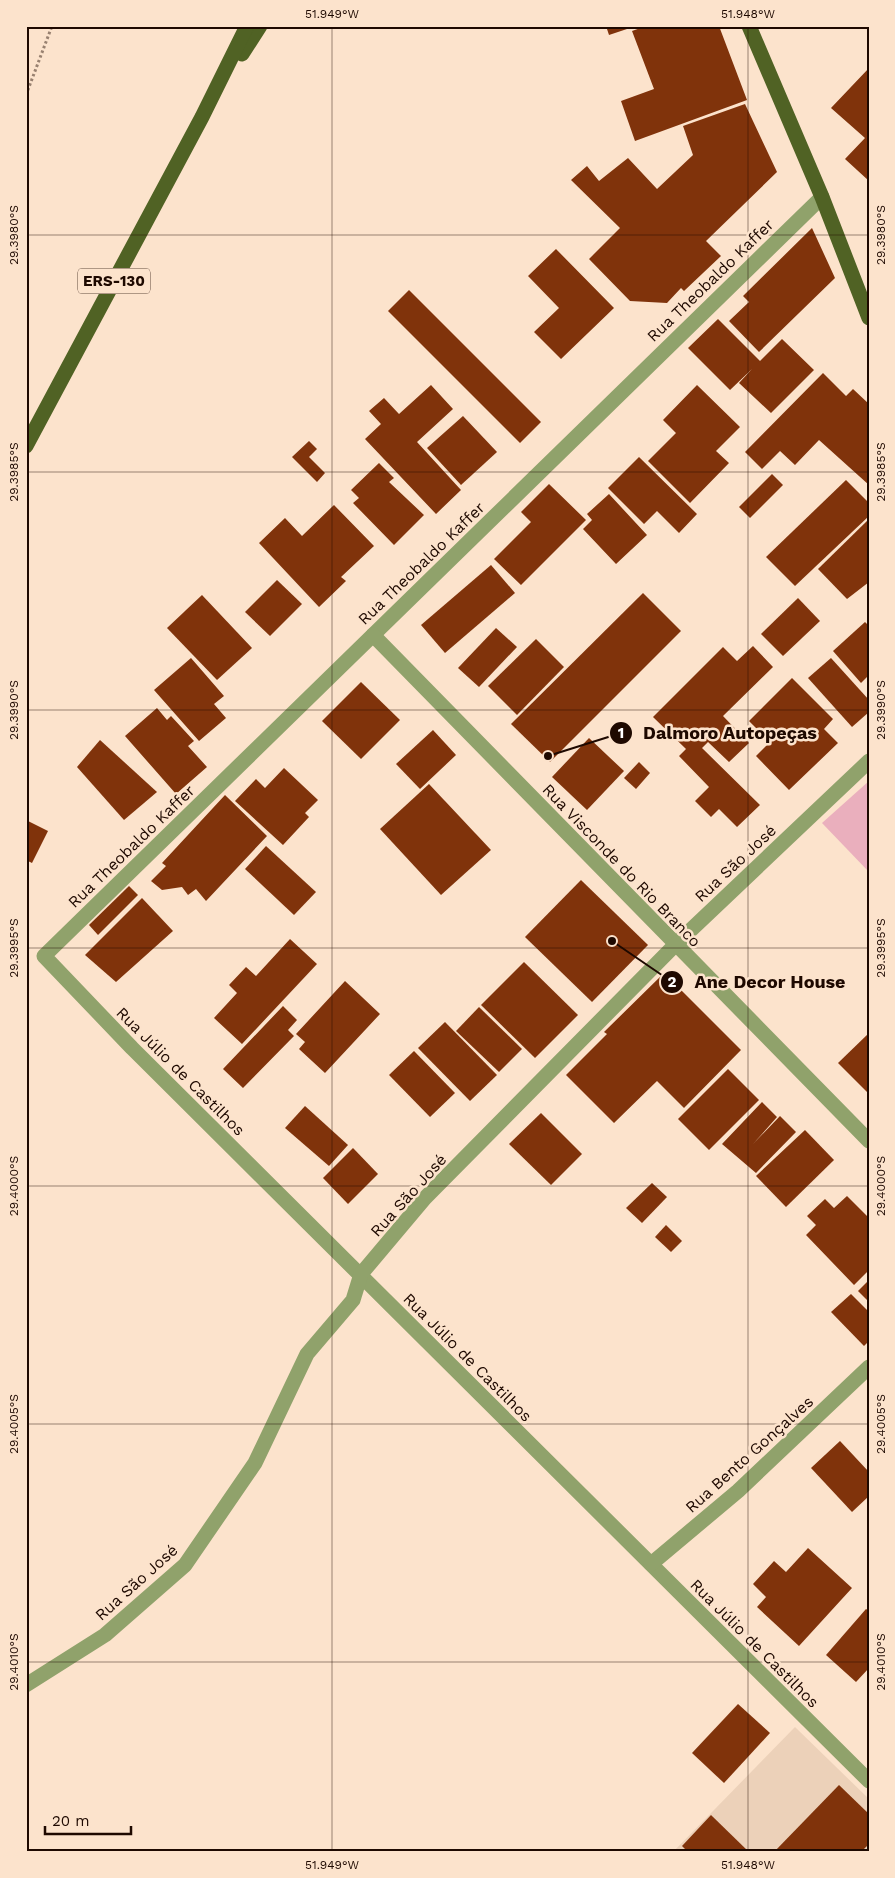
<svg xmlns="http://www.w3.org/2000/svg" width="895" height="1878" viewBox="0 0 895 1878" font-family="'Work Sans',sans-serif">
<rect width="100%" height="100%" fill="#fce3cc"/>
<polygon fill="#ecd1b9" points="795,1727 869,1799 869,1852 673,1852"/>
<polygon fill="#eaafbd" points="869,781 869,872 822,823"/>
<g fill="#80330b">
<polygon points="606,26 633,26 633,27 609,35"/>
<polygon points="646,26 719,26 747,100 635,141 621,101 654,89 632,31"/>
<polygon points="869,68 869,181 845,159 865,138 831,108"/>
<polygon points="745,104 777,172 706,241 721,256 684,291 681,288 667,303 630,301 589,259 620,228 571,180 587,166 599,181 628,158 657,189 693,155 683,126"/>
<polygon points="812,228 835,278 759,352 729,321 749,302 743,296"/>
<polygon points="556,249 614,308 561,359 534,332 559,308 528,276"/>
<polygon points="409,290 541,422 520,443 388,311"/>
<polygon points="718,319 760,361 782,339 814,370 771,413 739,383 752,369 730,390 688,348"/>
<polygon points="823,373 846,396 853,389 869,404 869,485 819,440 795,465 780,451 762,469 745,452"/>
<polygon points="431,385 453,409 417,442 461,490 436,514 365,439 381,424 369,411 384,398 399,414"/>
<polygon points="697,385 740,427 716,451 729,463 690,503 648,461 676,433 663,420"/>
<polygon points="463,416 497,452 461,485 427,448"/>
<polygon points="309,441 317,449 309,457 325,473 317,482 292,457"/>
<polygon points="639,457 697,514 679,533 657,511 644,524 608,488"/>
<polygon points="379,463 394,478 389,482 424,515 394,545 353,503 359,498 351,490"/>
<polygon points="772,474 783,485 750,518 739,507"/>
<polygon points="846,480 869,503 869,516 795,586 766,557"/>
<polygon points="549,484 586,520 521,585 494,559 531,522 521,512"/>
<polygon points="609,494 647,535 616,564 583,529 592,520 587,514"/>
<polygon points="334,505 374,546 341,577 346,581 319,607 259,543 285,518 302,536"/>
<polygon points="869,519 869,582 847,599 818,569"/>
<polygon points="491,565 515,593 445,653 421,625"/>
<polygon points="277,580 302,604 270,636 245,612"/>
<polygon points="643,593 681,631 550,762 511,724"/>
<polygon points="202,595 252,648 217,680 167,628"/>
<polygon points="798,598 820,621 783,656 761,634"/>
<polygon points="865,622 869,626 869,675 861,683 833,651"/>
<polygon points="496,628 517,647 479,687 458,668"/>
<polygon points="536,639 564,667 517,715 488,686"/>
<polygon points="753,646 773,667 723,716 749,743 729,762 708,742 702,748 760,805 737,827 719,809 711,817 695,801 709,787 679,756 686,749 653,717 723,647 737,661"/>
<polygon points="191,658 224,696 214,704 226,718 199,741 154,690"/>
<polygon points="831,658 869,700 869,712 852,727 808,678"/>
<polygon points="792,678 833,719 824,729 838,743 789,790 756,756 770,742 749,721"/>
<polygon points="361,682 400,720 361,759 322,721"/>
<polygon points="157,708 167,720 171,716 194,741 188,746 207,767 176,794 125,736"/>
<polygon points="433,730 456,755 420,789 396,764"/>
<polygon points="589,738 624,771 587,810 552,777"/>
<polygon points="100,740 157,792 124,820 77,767"/>
<polygon points="639,762 650,773 636,789 624,778"/>
<polygon points="284,768 318,800 305,813 309,817 283,845 235,801 256,779 265,788"/>
<polygon points="429,784 491,850 441,895 380,829"/>
<polygon points="225,795 267,836 206,901 196,889 188,895 182,887 162,890 151,881 166,866 162,863"/>
<polygon points="26,820 48,831 32,863 26,860"/>
<polygon points="266,846 316,892 294,915 245,869"/>
<polygon points="581,880 648,945 592,1002 525,937"/>
<polygon points="129,886 138,895 98,935 89,925"/>
<polygon points="142,898 173,931 116,982 85,955"/>
<polygon points="290,939 317,964 242,1044 214,1018 237,993 229,985 246,967 256,976"/>
<polygon points="524,962 578,1015 535,1058 481,1005"/>
<polygon points="664,973 741,1050 684,1108 657,1081 614,1123 566,1075 607,1034 604,1032"/>
<polygon points="345,981 380,1014 325,1073 299,1049 305,1042 296,1034"/>
<polygon points="283,1006 297,1020 288,1030 294,1036 243,1088 223,1069"/>
<polygon points="479,1007 522,1049 499,1072 456,1031"/>
<polygon points="445,1022 497,1075 470,1101 418,1048"/>
<polygon points="869,1033 869,1094 838,1063"/>
<polygon points="414,1051 455,1093 430,1117 389,1075"/>
<polygon points="728,1069 759,1100 709,1150 678,1119"/>
<polygon points="762,1102 777,1117 753,1144 780,1116 796,1132 756,1173 722,1144"/>
<polygon points="305,1106 348,1145 329,1166 285,1128"/>
<polygon points="541,1113 582,1154 551,1185 509,1144"/>
<polygon points="805,1130 834,1160 786,1207 756,1176"/>
<polygon points="353,1148 378,1174 348,1204 323,1178"/>
<polygon points="652,1183 667,1197 642,1223 626,1208"/>
<polygon points="847,1196 869,1218 869,1270 854,1285 806,1235 816,1225 807,1216 825,1199 834,1208"/>
<polygon points="666,1225 682,1241 671,1252 655,1237"/>
<polygon points="869,1280 869,1302 858,1291"/>
<polygon points="851,1294 869,1312 869,1341 864,1346 831,1312"/>
<polygon points="840,1441 869,1472 869,1496 852,1512 811,1468"/>
<polygon points="808,1548 852,1588 799,1646 757,1607 766,1597 753,1584 774,1561 786,1572"/>
<polygon points="866,1609 869,1611 869,1668 856,1682 826,1655"/>
<polygon points="738,1704 770,1733 724,1783 692,1753"/>
<polygon points="839,1785 869,1814 869,1844 861,1852 774,1852"/>
<polygon points="711,1815 749,1852 688,1852 682,1846"/>
</g>
<g fill="none" stroke-linecap="round" stroke-linejoin="round">
<polyline stroke="#988170" stroke-width="3" stroke-dasharray="2.5 2.5" stroke-linecap="butt" points="26,95 52,26"/>
<g stroke="#90a26b" stroke-width="15">
<polyline points="822,197 44,956 132,1048 869,1781"/>
<polyline points="373,635 869,1141"/>
<polyline points="651,1564 738,1491 869,1367"/>
<polyline points="26,1685 105,1635 185,1565 255,1463 307,1354 353,1300 361,1274 425,1198 676,944 869,761"/>
</g>
<g stroke="#506224" stroke-width="15">
<polyline points="749,26 822,197 869,318"/>
<polyline points="242,54 260,26"/>
<polyline points="26,446 202,117 247,26"/>
</g>
</g>
<path fill="none" stroke="#1e0900" stroke-width="1" stroke-opacity="0.45" d="M332 26V1852M748 26V1852M26 235H869M26 472H869M26 710H869M26 948H869M26 1186H869M26 1424H869M26 1662H869"/>
<g text-anchor="middle" stroke-width="5" stroke-linejoin="round" paint-order="stroke">
<rect fill="#fce3cc" stroke="#614a3d" stroke-width="1" x="78" y="268.5" width="72" height="25" rx="4"/>
<g font-size="15" font-weight="bold" fill="#1e0900">
<text x="114" y="286">ERS-130</text>
</g>
<g font-size="16" fill="#1e0900" stroke="#fce3cc">
<text transform="translate(710 280) rotate(-44)" y="6">Rua Theobaldo Kaffer</text>
<text transform="translate(421 563) rotate(-44)" y="6">Rua Theobaldo Kaffer</text>
<text transform="translate(131 846) rotate(-44)" y="6">Rua Theobaldo Kaffer</text>
<text transform="translate(735 863) rotate(-43)" y="6">Rua São José</text>
<text transform="translate(622 865) rotate(46)" y="6">Rua Visconde do Rio Branco</text>
<text transform="translate(181 1071) rotate(45)" y="6">Rua Júlio de Castilhos</text>
<text transform="translate(408 1195) rotate(-48)" y="6">Rua São José</text>
<text transform="translate(468 1357) rotate(45)" y="6">Rua Júlio de Castilhos</text>
<text transform="translate(749 1454) rotate(-42)" y="6">Rua Bento Gonçalves</text>
<text transform="translate(136 1582) rotate(-42)" y="6">Rua São José</text>
<text transform="translate(755 1643) rotate(45)" y="6">Rua Júlio de Castilhos</text>
</g>
</g>
<path fill="none" stroke="#1e0900" stroke-width="2" d="M548 756L621 733M612 941L672 982"/>
<g fill="#1e0900" stroke="#fce3cc" stroke-width="2">
<circle cx="548" cy="756" r="5"/>
<circle cx="612" cy="941" r="5"/>
<circle cx="621" cy="733" r="12"/>
<circle cx="672" cy="982" r="12"/>
</g>
<g font-size="15" text-anchor="middle" font-weight="bold" fill="#fff">
<text x="621" y="738">1</text>
<text x="672" y="987">2</text>
</g>
<g font-size="18" text-anchor="middle" font-weight="bold" fill="#1e0900" stroke="#fce3cc" stroke-width="5" stroke-linejoin="round" paint-order="stroke">
<text x="730" y="739">Dalmoro Autopeças</text>
<text x="770" y="988">Ane Decor House</text>
</g>
<rect width="895" height="1878" fill="none" stroke="#fce3cc" stroke-width="55"/>
<path d="M45 1826v8h86v-8" fill="none" stroke="#1e0900" stroke-width="2.5"/>
<text x="52" y="1826" font-size="15" fill="#1e0900" stroke="#fce3cc" stroke-width="4" paint-order="stroke">20 m</text>
<rect x="28" y="28" width="840" height="1822" fill="none" stroke="#1e0900" stroke-width="2"/>
<g font-size="12" text-anchor="middle" fill="#1e0900">
<text x="332" y="18">51.949°W</text>
<text x="748" y="18">51.948°W</text>
<text transform="translate(14 235) rotate(-90)" y="4">29.3980°S</text>
<text transform="translate(881 235) rotate(-90)" y="4">29.3980°S</text>
<text transform="translate(14 472) rotate(-90)" y="4">29.3985°S</text>
<text transform="translate(881 472) rotate(-90)" y="4">29.3985°S</text>
<text transform="translate(14 710) rotate(-90)" y="4">29.3990°S</text>
<text transform="translate(881 710) rotate(-90)" y="4">29.3990°S</text>
<text transform="translate(14 948) rotate(-90)" y="4">29.3995°S</text>
<text transform="translate(881 948) rotate(-90)" y="4">29.3995°S</text>
<text transform="translate(14 1186) rotate(-90)" y="4">29.4000°S</text>
<text transform="translate(881 1186) rotate(-90)" y="4">29.4000°S</text>
<text transform="translate(14 1424) rotate(-90)" y="4">29.4005°S</text>
<text transform="translate(881 1424) rotate(-90)" y="4">29.4005°S</text>
<text transform="translate(14 1662) rotate(-90)" y="4">29.4010°S</text>
<text transform="translate(881 1662) rotate(-90)" y="4">29.4010°S</text>
<text x="332" y="1869">51.949°W</text>
<text x="748" y="1869">51.948°W</text>
</g>
</svg>
